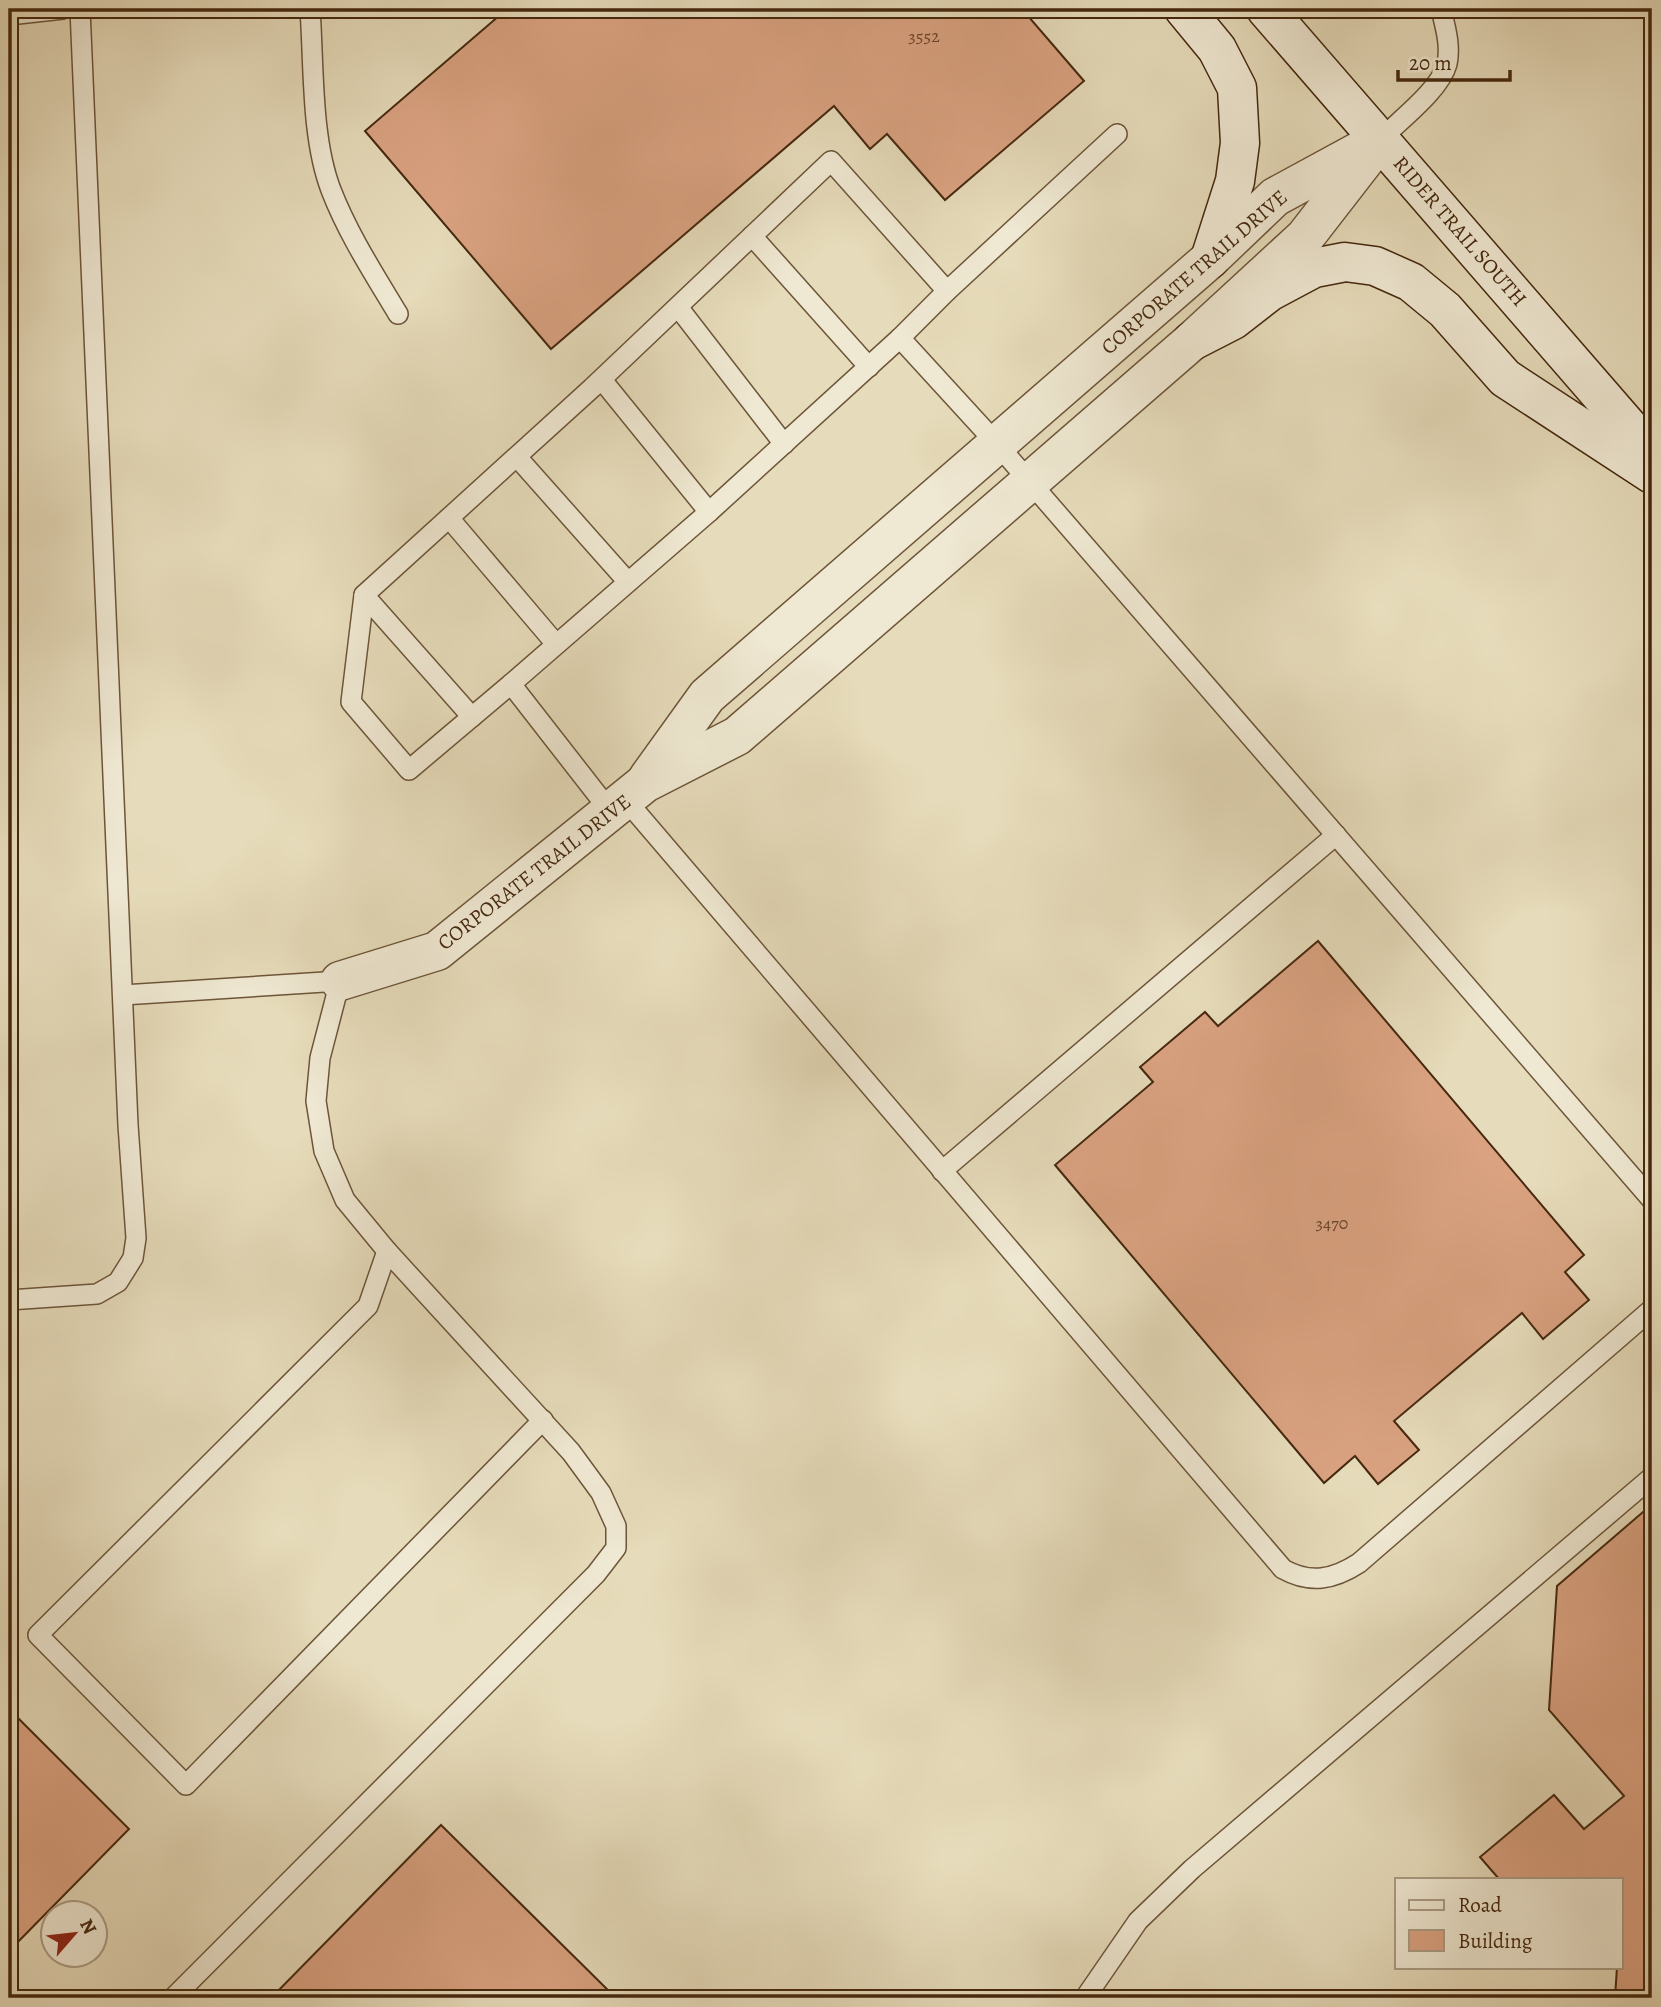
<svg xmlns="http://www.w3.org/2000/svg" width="1661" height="2007" viewBox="0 0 1661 2007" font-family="Alegreya,serif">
<rect width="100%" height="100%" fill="#e6dbba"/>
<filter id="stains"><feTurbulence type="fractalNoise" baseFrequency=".00286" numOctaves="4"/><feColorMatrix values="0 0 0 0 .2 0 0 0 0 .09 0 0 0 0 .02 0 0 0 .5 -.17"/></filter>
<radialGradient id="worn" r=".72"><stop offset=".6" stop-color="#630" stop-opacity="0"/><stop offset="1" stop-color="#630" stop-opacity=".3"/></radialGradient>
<g fill="#daa281" stroke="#45280e" stroke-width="2">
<polygon points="507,9 1022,9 1084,81 945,200 887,134 870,149 834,106 551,349 365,131"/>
<polygon points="1318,941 1584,1255 1565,1272 1589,1300 1543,1339 1522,1313 1394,1421 1419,1450 1378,1484 1355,1456 1324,1483 1055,1165 1153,1082 1140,1067 1205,1012 1218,1026"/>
<polygon points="1650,1506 1652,1506 1652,1998 1615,1998 1617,1967 1621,1967 1621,1879 1499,1879 1480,1857 1554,1795 1584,1829 1624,1796 1549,1710 1557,1586"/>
<polygon points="9,1709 129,1829 9,1951"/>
<polygon points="441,1825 616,1998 271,1998"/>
</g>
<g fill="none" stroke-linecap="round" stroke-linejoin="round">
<g stroke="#6d5539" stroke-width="22">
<g id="lane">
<path d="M310 9C314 65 311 138 331 190 348 234 374 274 398 314"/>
<polyline points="9,15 63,9"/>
<path d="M1381 139C1400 120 1440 90 1447 64 1451 45 1445 26 1441 9"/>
<polyline points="752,236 869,367"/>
<polyline points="678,307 784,444"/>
<polyline points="900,338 947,291 1117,134"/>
<polyline points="602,380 709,512"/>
<polyline points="517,457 628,582"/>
<polyline points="449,518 556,644"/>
<polyline points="364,595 472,717"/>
<polyline points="511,684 409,770 351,702 364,595 592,388 831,161 947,291"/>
<path d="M625 799 1283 1569C1310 1584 1333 1580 1359 1563L1652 1309"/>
<polyline points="610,811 511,684 709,512 900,338 997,444 1652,1200"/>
<polyline points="123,995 340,981 320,1058 316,1101 324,1151 345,1200 387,1251 571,1452 601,1493 616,1526 616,1548 596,1574 173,1998"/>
<polyline points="942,1171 1336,835"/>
<polyline points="387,1251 368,1306 38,1635 186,1785 543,1420"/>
<polyline points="9,1300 97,1294 118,1282 133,1258 136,1238 128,1125 80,9"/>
<polyline points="1085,1998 1138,1921 1192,1869 1652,1477"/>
</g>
</g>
<g stroke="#6d5539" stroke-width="41">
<g id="street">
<polyline points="648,778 707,696 1210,259 1275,197 1367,147"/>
<polyline points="340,981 437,951 645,783 737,736 1192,341 1305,237 1381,139"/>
</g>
</g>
<g stroke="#45280e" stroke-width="41">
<g id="secondary">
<polyline points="1184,9 1217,49 1237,88 1240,143 1235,181 1210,259"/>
<polyline points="1266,9 1652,454"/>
<polyline points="1192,341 1233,320 1269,292 1314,268 1345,262 1375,266 1411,282 1445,310 1505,378 1652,474"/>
</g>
</g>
<use href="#lane" stroke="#efe8d2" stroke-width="19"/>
<use href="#street" stroke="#efe8d2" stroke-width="38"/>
<use href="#secondary" stroke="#efe8d2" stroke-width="38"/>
</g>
<g text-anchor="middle" stroke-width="5" stroke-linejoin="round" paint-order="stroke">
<g font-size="18" fill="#6a462b">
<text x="924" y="42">3552</text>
<text x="1332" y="1229">3470</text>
</g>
<g font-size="21" fill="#45280e" stroke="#efe8d2">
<text transform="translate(1460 231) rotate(49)" y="7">RIDER TRAIL SOUTH</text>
<text transform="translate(1194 272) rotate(-41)" y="7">CORPORATE TRAIL DRIVE</text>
<text transform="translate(534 872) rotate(-38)" y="7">CORPORATE TRAIL DRIVE</text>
</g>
</g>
<rect width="1661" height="2007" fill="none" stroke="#e6dbba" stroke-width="35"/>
<rect x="10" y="10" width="1640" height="1986" fill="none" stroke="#45280e" stroke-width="3.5"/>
<rect x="18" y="18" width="1626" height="1972" fill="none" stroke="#45280e" stroke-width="2"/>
<rect x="1395" y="1878" width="228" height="91" fill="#efe8d2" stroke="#ab9b84" stroke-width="2"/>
<rect x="1409" y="1900" width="35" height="10" fill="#efe8d2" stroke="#ab9b84" stroke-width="2"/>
<text x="1458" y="1912" font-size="21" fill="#45280e">Road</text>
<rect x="1409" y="1930" width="35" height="21" fill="#daa281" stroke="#ab9b84" stroke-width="2"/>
<text x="1458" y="1948" font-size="21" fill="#45280e">Building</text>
<g transform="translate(74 1934) rotate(62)"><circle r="33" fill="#efe8d2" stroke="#ab9b84" stroke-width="2"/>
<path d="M0-5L12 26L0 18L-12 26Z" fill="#8f2418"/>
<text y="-10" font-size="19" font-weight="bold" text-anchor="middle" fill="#45280e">N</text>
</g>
<path d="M1398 70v10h112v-10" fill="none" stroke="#45280e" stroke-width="3.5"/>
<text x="1409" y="70" font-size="21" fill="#45280e" stroke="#efe8d2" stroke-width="5" paint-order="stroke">20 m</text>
<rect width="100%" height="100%" filter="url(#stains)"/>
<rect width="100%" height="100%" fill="url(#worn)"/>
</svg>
